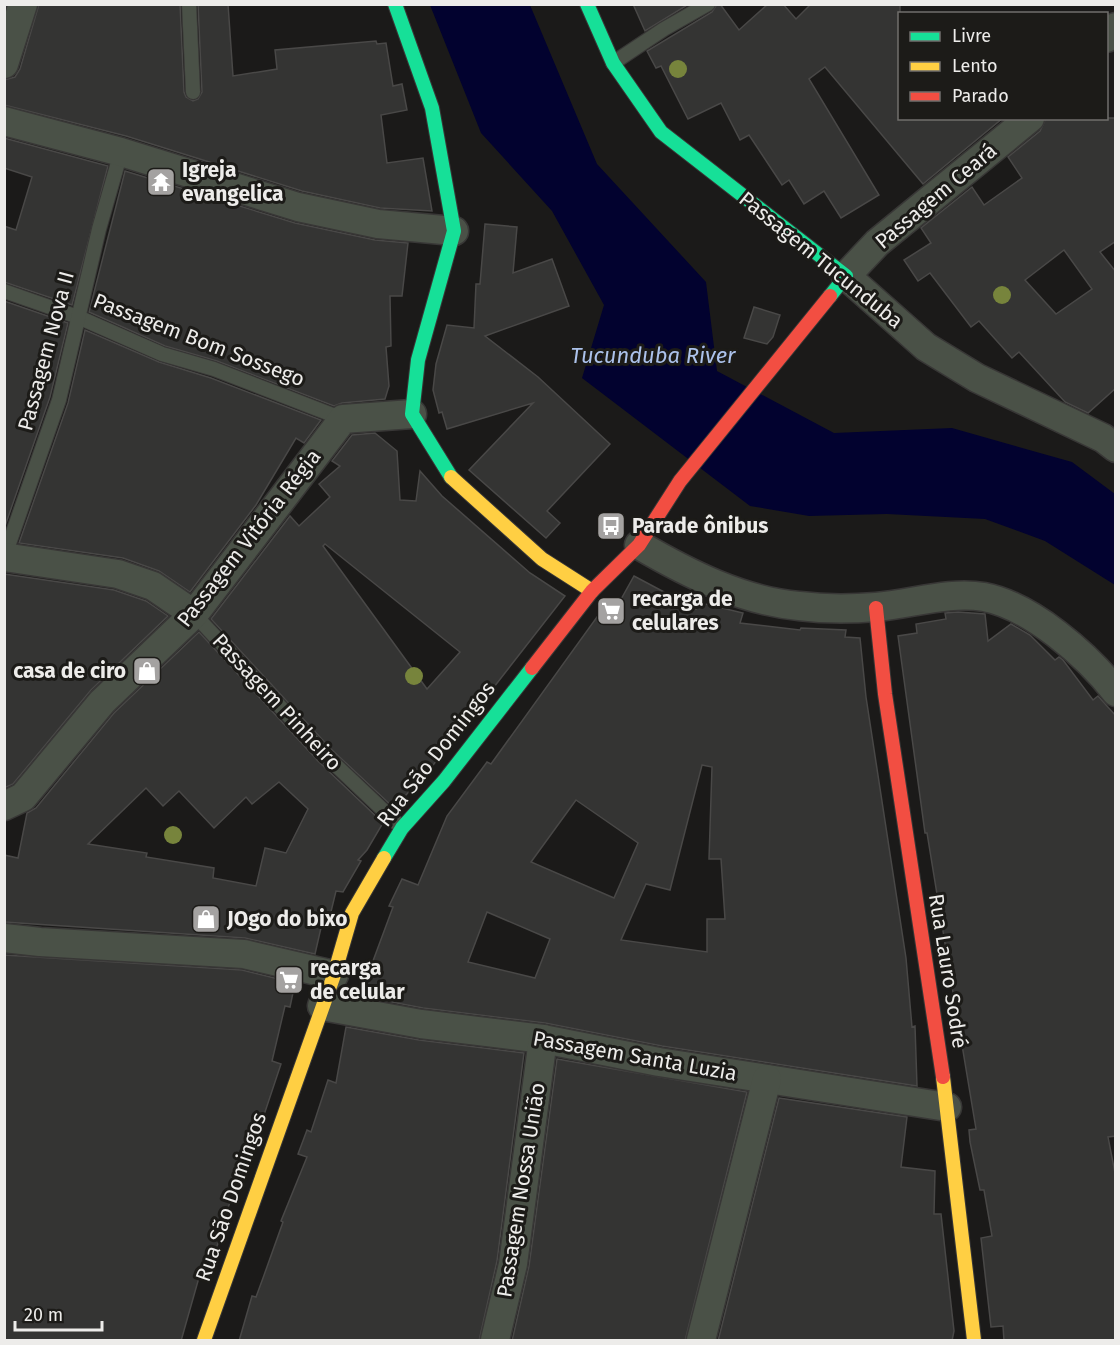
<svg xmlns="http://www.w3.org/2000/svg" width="1120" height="1345" viewBox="0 0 1120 1345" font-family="'Fira Sans',sans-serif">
<rect width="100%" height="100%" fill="#1b1a19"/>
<polygon fill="#02022f" points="430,5 530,5 597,164 706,282 717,371 834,433 952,428 1072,462 1115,494 1115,585 1045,541 985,519 887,514 809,516 750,506 582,378 604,305 552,211 481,133"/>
<g fill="#343433" stroke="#494847" stroke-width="1.5" fill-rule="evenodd">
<polygon points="39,4 180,4 184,92 186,97 193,101 198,99 202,92 198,4 228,4 233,76 277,69 275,50 376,41 377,44 386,43 393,86 402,84 407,110 381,115 387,163 423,158 432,211 380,208 302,191 126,136 4,105 4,80 15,77 20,69"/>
<polygon points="633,4 689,4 645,31"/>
<polygon points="717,4 720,4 739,30 768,4 783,4 796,19 811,4 900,4 900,118 1003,118 923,184 825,67 809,79 879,195 841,218 824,191 804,204 789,180 782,185 749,135 740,140 721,103 688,119 661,66 656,68 647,51 712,12"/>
<path d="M1046 118H1116V241L1100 252 1116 272V388L1088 413 1065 402 1019 352 1012 358 979 321 971 327 930 273 918 281 904 260 931 243 921 228 972 187 984 205 1022 178 1008 157 1040 131ZM1064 250 1092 289 1056 314 1025 280Z"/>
<polygon points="4,138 108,166 72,305 4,282 4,226 16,230 32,177 4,168"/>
<polygon points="125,171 295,223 375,240 408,243 402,296 390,296 391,346 386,347 389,386 385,399 342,403 334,406 217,361 165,346 89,312"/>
<polygon points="485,224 517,227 513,273 552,259 569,306 485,336 538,377 610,444 547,511 560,523 546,538 469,470 533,403 447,429 442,412 439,413 433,390 436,364 447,325 474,328 476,284 480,284"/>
<polygon points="4,301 68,323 50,397 4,529"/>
<polygon points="754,307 780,315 773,337 767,344 744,338"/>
<polygon points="85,330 159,362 211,378 321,420 304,443 296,438 256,505 190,592 159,571 123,558 19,543 68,403"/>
<path d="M375 433 397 451 400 500 416 501 420 471 442 496 530 573 565 596 430 769 394 808 331 749 211 619 290 516 299 526 330 497 319 484 340 466 332 461 352 435ZM325 544 460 652 427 689 323 546Z"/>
<polygon points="4,574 114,590 146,601 168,616 91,690 13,784 4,788"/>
<path d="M634 576 696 609 697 602 743 613 740 623 800 630 801 628 846 630 845 637 860 638 866 697 906 958 912 1027 915 1026 917 1086 662 1046 545 1023 423 1008 360 996 393 907 389 906 402 879 418 885 447 816 487 762 491 764 602 610 611 617ZM702 765 712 767 709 859H721L725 919H707V952L621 940 646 884 670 890ZM576 800 638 843 614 898 531 862ZM487 912 550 939 535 978 468 962Z"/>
<polygon points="958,612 985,614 988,641 1011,624 1030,635 1055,660 1059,657 1063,660 1093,700 1098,696 1116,716 1116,1136 1108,1137 1116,1178 1116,1341 1004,1341 1003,1326 991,1327 981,1238 992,1236 984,1190 980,1190 970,1142 969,1130 976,1129 961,1039 956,1039 953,1018 957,1017 927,833 925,833 898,636 917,633 916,624 946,619 945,613"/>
<path d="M199 632 318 761 383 823 367 850 358 860 361 861 343 892 336 891 329 920 323 919 315 954 245 938 4 922V855L18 858 27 813 36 808 114 713ZM279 782 308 809 286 853 265 848 256 886 213 878 214 868 146 857 147 853 88 844 146 788 163 806 179 791 214 828 246 797 252 804Z"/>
<polygon points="4,955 242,970 295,983 290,1007 285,1006 272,1061 281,1064 259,1130 232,1183 237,1184 221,1226 224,1227 206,1276 200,1274 181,1341 4,1341"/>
<polygon points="346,1027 419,1040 524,1053 497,1261 479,1341 239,1341 252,1296 256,1297 263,1278 283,1222 281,1221 307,1157 298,1154 307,1130 311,1132 328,1080 336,1083"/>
<polygon points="557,1059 747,1092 685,1341 512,1341 529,1266"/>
<polygon points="779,1098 907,1117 901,1167 935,1171 934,1214 941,1214 954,1331 952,1341 718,1341"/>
</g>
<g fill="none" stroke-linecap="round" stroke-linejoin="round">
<g stroke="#383736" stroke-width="16">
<g id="lane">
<polyline points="189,4 193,92"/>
<polyline points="613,63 664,29 708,4"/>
<polyline points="4,291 78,317 162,354 214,369 343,419"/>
<polyline points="4,558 59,400 99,229 121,152"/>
<polyline points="194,614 325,755 402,828"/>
</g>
</g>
<g stroke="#383736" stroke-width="31">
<g id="street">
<polyline points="1106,38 1116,27"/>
<polyline points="4,64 23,4"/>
<polyline points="1030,118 877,243 846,276 926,347 977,378 1103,438 1116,448"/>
<polyline points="4,121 121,152 298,207 378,224 454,231"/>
<path d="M639 545C687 573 742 601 799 606 823 609 852 609 876 607 912 604 949 591 984 597 1031 606 1087 655 1116 692"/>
<polyline points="4,557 118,574 153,586 194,614"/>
<polyline points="4,806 23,797 102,702 194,614 343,419 412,414"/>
<polyline points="4,938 40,942 244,954 334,975"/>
<polyline points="322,1006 421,1024 543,1039 659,1062 947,1107"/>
<polyline points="495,1340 513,1264 543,1039"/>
<polyline points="701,1340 767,1079"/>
</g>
</g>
<g stroke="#383736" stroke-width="16">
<g id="fast">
<polyline points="395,4 432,108 454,231 418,360 412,414 451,477"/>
<polyline points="587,4 613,63 661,132 846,276 830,296"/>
<polyline points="384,858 402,828 444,781 532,668"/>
</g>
</g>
<g stroke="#383736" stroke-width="16">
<g id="slow">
<polyline points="451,477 542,559 592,591"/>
<polyline points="943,1077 974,1340"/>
<polyline points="204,1340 334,975 352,913 384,858"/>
</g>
</g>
<g stroke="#383736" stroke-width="16">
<g id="jam">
<polyline points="876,608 885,694 943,1077"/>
<polyline points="532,668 592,591 639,545 680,481 830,296"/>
</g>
</g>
<use href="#lane" stroke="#4a5147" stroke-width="14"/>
<use href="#street" stroke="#4a5147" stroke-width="28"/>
<use href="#fast" stroke="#16e098" stroke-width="14"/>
<use href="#slow" stroke="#ffcf43" stroke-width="14"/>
<use href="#jam" stroke="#f24e42" stroke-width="14"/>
</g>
<g fill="#77843c">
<circle cx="678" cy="69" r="9"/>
<circle cx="1002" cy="295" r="9"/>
<circle cx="414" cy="676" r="9"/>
<circle cx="173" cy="835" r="9"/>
</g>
<defs>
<g id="temple-square" transform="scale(1.5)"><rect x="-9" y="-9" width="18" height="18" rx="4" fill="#a4a2a1" stroke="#1c1b18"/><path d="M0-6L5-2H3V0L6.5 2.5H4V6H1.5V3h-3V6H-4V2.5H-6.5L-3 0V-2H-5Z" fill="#fff"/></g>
<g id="bus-square" transform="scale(1.5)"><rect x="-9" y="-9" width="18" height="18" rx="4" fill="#a4a2a1" stroke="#1c1b18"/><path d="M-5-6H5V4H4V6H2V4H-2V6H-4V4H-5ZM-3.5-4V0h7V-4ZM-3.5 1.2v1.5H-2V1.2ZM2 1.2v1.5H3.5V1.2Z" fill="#fff"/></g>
<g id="supermarket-square" transform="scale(1.5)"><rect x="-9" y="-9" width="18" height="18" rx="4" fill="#a4a2a1" stroke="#1c1b18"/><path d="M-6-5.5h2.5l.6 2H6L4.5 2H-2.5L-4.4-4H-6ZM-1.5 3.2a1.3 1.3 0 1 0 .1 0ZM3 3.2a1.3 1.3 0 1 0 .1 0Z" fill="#fff"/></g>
<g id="shop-square" transform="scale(1.5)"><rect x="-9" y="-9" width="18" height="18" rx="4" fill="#a4a2a1" stroke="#1c1b18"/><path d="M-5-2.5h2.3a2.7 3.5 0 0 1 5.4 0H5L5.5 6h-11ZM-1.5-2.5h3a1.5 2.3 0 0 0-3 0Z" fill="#fff"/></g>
</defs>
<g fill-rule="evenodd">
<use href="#temple-square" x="161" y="182"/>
<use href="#bus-square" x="611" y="526"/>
<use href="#supermarket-square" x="611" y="611"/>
<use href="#shop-square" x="147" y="671"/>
<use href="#shop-square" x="206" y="919"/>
<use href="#supermarket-square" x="289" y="980"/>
</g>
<g text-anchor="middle" stroke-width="6" stroke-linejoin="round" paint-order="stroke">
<g font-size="21" font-weight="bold" fill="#edecea" stroke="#1c1b18" text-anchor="start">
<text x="182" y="177">Igreja<tspan x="182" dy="24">evangelica</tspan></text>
<text x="632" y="533">Parade ônibus</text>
<text x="632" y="606">recarga de<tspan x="632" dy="24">celulares</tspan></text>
<text x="126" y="678" text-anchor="end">casa de ciro</text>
<text x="227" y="926">JOgo do bixo</text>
<text x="310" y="975">recarga<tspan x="310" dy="24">de celular</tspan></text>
</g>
<g font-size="21" fill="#edecea" stroke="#1c1b18">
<text transform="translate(936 196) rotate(-40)" y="7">Passagem Ceará</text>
<text transform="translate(821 260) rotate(39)" y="7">Passagem Tucunduba</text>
<text transform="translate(199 340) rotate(21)" y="7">Passagem Bom Sossego</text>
<text transform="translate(46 351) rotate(-75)" y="7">Passagem Nova II</text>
<text transform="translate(249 538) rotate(-52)" y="7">Passagem Vitória Régia</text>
<text transform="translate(277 702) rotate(47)" y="7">Passagem Pinheiro</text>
<text transform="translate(436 754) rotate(-52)" y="7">Rua São Domingos</text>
<text transform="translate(948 971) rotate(81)" y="7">Rua Lauro Sodré</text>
<text transform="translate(635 1056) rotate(10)" y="7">Passagem Santa Luzia</text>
<text transform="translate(521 1190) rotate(-81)" y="7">Passagem Nossa União</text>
<text transform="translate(231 1197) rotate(-71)" y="7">Rua São Domingos</text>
</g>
<g font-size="22" font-style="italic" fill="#acc2eb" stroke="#1c1b18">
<text x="653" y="363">Tucunduba River</text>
</g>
</g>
<rect width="1120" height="1345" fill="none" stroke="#edecea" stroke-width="12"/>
<rect x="898" y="12" width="210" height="108" fill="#1c1b18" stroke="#706f6c" stroke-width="1.5"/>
<rect x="910" y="32" width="30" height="9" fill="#16e098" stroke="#706f6c" stroke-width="1.5"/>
<text x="952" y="42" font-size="18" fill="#edecea">Livre</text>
<rect x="910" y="62" width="30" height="9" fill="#ffcf43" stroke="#706f6c" stroke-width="1.5"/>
<text x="952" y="72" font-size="18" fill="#edecea">Lento</text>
<rect x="910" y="92" width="30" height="9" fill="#f24e42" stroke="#706f6c" stroke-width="1.5"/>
<text x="952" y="102" font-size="18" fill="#edecea">Parado</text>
<path d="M15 1321v9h87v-9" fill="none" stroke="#edecea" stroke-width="3"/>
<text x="24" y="1321" font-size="18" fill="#edecea" stroke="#1c1b18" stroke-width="4.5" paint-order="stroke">20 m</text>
</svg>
